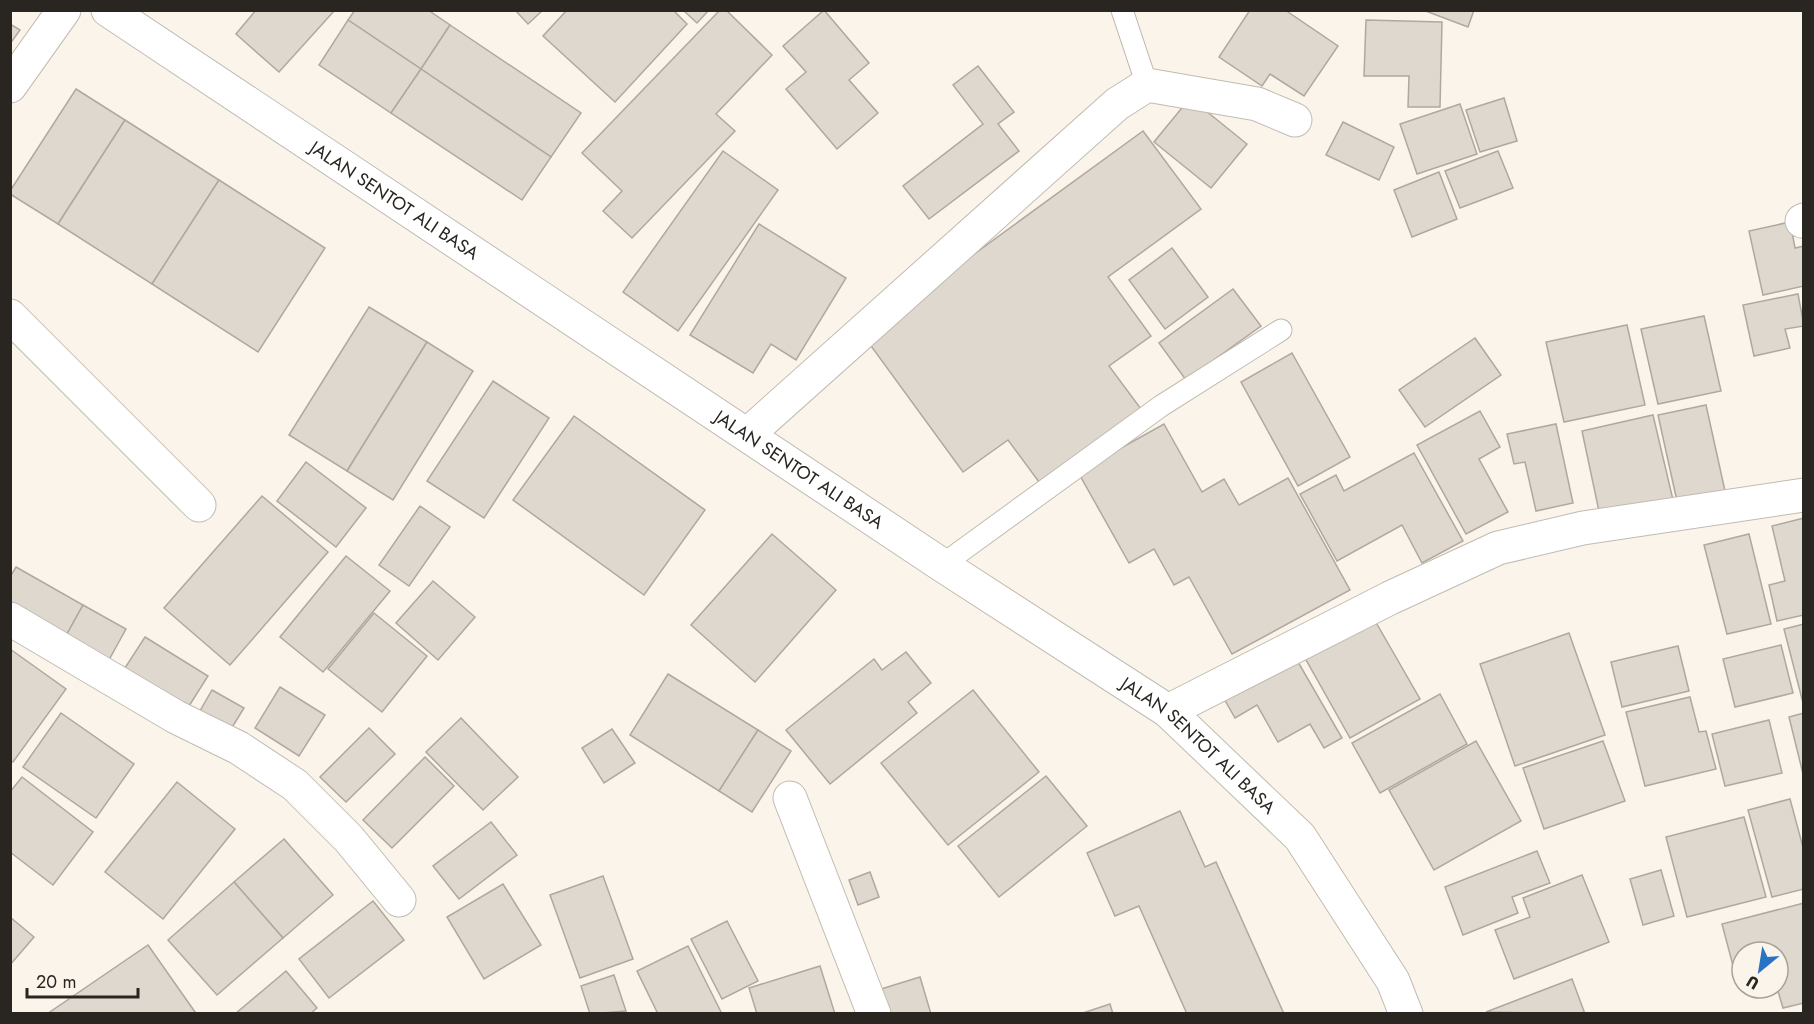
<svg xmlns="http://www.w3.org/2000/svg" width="1814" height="1024" viewBox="0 0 1814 1024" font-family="Jost,sans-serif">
<rect width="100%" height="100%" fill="#fbf4ea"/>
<g fill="#dfd8cf" stroke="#b0a8a0" stroke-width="1.5">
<polygon points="256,10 335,10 279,72 236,34"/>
<polygon points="355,10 428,10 450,25 421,69 348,20"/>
<polygon points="515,10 543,10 528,24"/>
<polygon points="567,10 673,10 687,24 615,102 543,36"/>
<polygon points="683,10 709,10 697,23"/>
<polygon points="720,10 726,10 772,55 716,114 735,131 632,238 603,211 622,191 582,153"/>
<polygon points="824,10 869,63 849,80 878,113 837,149 786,89 806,72 783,46"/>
<polygon points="1250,10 1285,10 1338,46 1304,96 1270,74 1262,86 1219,57"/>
<polygon points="1423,10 1474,10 1468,27"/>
<polygon points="348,20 421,69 391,113 319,65"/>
<polygon points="1366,20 1442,22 1440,107 1408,107 1409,76 1364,76"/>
<polygon points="10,24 20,30 10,44"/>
<polygon points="450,25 581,113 551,157 421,69"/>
<polygon points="978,66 1014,112 998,124 1019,151 929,219 903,186 983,124 953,85"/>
<polygon points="421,69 551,157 522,200 391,113"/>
<polygon points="76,89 125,120 58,224 10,194 10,191"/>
<polygon points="1190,98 1247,144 1211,188 1154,142"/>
<polygon points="1504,98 1517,141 1480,152 1466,110"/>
<polygon points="1460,104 1477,154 1417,174 1400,124"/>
<polygon points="125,120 219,180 152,284 58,224"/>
<polygon points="1343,122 1394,147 1379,180 1326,155"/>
<polygon points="1143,131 1201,209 1108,277 1151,336 1109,366 1141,409 1039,482 1008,440 963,472 863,335"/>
<polygon points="723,151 778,190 678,331 623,292"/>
<polygon points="1498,151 1513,188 1460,208 1445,171"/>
<polygon points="1439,172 1457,219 1412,237 1394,190"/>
<polygon points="219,180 325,248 258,352 152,284"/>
<polygon points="1790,222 1795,248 1804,246 1804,286 1763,295 1749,231"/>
<polygon points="759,224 846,278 796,360 771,344 753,373 690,335"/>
<polygon points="1172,248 1208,297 1165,329 1129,280"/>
<polygon points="1233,289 1261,326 1186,380 1159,343"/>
<polygon points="1798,294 1804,326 1785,329 1790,348 1754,356 1743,305"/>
<polygon points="369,307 427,342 347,471 289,435"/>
<polygon points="1704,316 1721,391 1658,404 1641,329"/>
<polygon points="1627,325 1645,405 1564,422 1546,342"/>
<polygon points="1475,338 1501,375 1425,427 1399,390"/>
<polygon points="427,342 473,371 393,500 347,471"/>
<polygon points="1292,353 1350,457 1298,486 1241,382"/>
<polygon points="493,381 549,418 484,518 427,481"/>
<polygon points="1706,405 1725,491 1677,501 1658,415"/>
<polygon points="1480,411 1500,447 1479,459 1508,512 1466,534 1417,445"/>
<polygon points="1653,415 1673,500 1600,516 1582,431"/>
<polygon points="574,416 705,510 644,595 513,500"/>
<polygon points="1164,424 1202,492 1224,479 1239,505 1288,478 1350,590 1232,654 1189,577 1174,585 1154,549 1129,563 1078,472"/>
<polygon points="1556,424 1573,503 1536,511 1525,462 1514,464 1507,434"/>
<polygon points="1414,453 1463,541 1422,563 1402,525 1337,561 1300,494 1336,475 1344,491"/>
<polygon points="306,462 366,508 336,547 277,501"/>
<polygon points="262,496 328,552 230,665 164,608"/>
<polygon points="420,506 450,527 409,586 379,565"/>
<polygon points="1804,518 1804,615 1777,621 1769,585 1785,581 1772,526"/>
<polygon points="772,534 836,590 755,682 691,625"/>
<polygon points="1749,534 1771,624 1727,634 1704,545"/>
<polygon points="346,556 390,591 323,672 280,637"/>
<polygon points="16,567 83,605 62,643 10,614 10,577"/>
<polygon points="433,581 475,617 438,660 396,623"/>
<polygon points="83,605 126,629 105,667 62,643"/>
<polygon points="374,613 427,656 382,712 328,669"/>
<polygon points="1374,619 1420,699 1350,738 1305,658"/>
<polygon points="1804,624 1804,703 1803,703 1784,629"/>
<polygon points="1569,633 1605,735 1515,766 1480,664"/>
<polygon points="145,637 208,676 184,714 121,674"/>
<polygon points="1781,645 1793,693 1735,707 1723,659"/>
<polygon points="1678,646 1689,691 1622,707 1611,662"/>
<polygon points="10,649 66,689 13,762 10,760"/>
<polygon points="906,652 931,683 908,702 917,713 830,784 786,730 874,659 882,670"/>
<polygon points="1294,655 1342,738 1324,748 1310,724 1278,742 1257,705 1235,718 1222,695"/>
<polygon points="668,674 758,730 719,791 630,735"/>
<polygon points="280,687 325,715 299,756 255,728"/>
<polygon points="212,690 244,708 228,734 197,716"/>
<polygon points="973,690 1039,772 948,845 881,763"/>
<polygon points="1440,694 1467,744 1380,793 1352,743"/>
<polygon points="1690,697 1699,732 1706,731 1716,769 1645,786 1626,712"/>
<polygon points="61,713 134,764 96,818 23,767"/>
<polygon points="1804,713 1804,778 1789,717"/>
<polygon points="461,718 518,777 483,810 426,752"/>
<polygon points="1769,720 1782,773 1725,786 1712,734"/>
<polygon points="369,728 395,754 346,802 320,777"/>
<polygon points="612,729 635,763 604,783 582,748"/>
<polygon points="758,730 791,751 752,812 719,791"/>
<polygon points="1476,741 1521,821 1434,870 1389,790"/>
<polygon points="1603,741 1625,801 1544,829 1523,768"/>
<polygon points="425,757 454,786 392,848 363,820"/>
<polygon points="1046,776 1087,826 999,897 958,846"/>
<polygon points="22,777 93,832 53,885 10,852 10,792"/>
<polygon points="177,782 235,829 163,919 105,872"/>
<polygon points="1790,799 1804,851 1804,889 1772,897 1748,810"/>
<polygon points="1180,811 1205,867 1216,862 1284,1014 1187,1014 1139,906 1115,916 1087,853"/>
<polygon points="1744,817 1766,897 1687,917 1666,837"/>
<polygon points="491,822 517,855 459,899 433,866"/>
<polygon points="284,839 333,895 283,938 234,882"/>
<polygon points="1537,851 1550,883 1512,897 1518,913 1463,935 1445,887"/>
<polygon points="1661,870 1674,916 1643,925 1630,879"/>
<polygon points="870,872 879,897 858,905 849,880"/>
<polygon points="1582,875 1609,942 1514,979 1495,930 1530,917 1523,898"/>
<polygon points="603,876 633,959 580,978 550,895"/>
<polygon points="234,882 283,938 217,995 168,940"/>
<polygon points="503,884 541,945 484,979 447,917"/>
<polygon points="373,901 404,940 329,998 299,959"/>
<polygon points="1804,903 1804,1003 1783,1008 1777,988 1778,952 1742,952 1742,980 1737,981 1722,924"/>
<polygon points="10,917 34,937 10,965"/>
<polygon points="727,921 758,981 722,999 691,939"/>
<polygon points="148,945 195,1012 193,1014 47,1014"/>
<polygon points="688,946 722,1014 658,1014 637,971"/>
<polygon points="820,966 835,1014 757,1014 749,988"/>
<polygon points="286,971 317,1008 310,1014 235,1014"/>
<polygon points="614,975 626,1011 590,1014 581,986"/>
<polygon points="920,977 931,1014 889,1014 881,989"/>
<polygon points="1572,979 1585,1014 1486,1012"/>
<polygon points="1110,1004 1113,1014 1080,1014"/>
</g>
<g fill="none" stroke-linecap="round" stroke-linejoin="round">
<g stroke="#c2bbb2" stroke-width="23">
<g id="lane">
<polyline points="1122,10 1147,85"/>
<polyline points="942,565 1161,406 1281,330"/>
</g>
</g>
<g stroke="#c2bbb2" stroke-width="35">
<g id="street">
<polyline points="10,86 64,10"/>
<polyline points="1802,221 1804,220"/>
<polyline points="10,316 199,505"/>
<polyline points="748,434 1117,104 1147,85 1257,104 1295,120"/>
<polyline points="10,619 176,717 239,748 295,785 349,839 399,900"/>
<polyline points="1168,711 1390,598 1498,548 1583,528 1804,495"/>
<polyline points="790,798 874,1014"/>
</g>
</g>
<g stroke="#c2bbb2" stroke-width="35">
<g id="secondary">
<path id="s1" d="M108 10 942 565 1168 711 1300 837 1393 981 1406 1014"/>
</g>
</g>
<use href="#lane" stroke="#fff" stroke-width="21"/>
<use href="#street" stroke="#fff" stroke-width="33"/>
<use href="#secondary" stroke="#fff" stroke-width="33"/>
</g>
<g text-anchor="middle" stroke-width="5" stroke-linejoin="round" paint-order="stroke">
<g font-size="18" fill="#292622" stroke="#fbf4ea">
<text dy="6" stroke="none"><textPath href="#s1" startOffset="344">JALAN SENTOT ALI BASA</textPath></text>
<text dy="6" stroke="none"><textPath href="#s1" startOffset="830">JALAN SENTOT ALI BASA</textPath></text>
<text dy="6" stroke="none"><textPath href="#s1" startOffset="1316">JALAN SENTOT ALI BASA</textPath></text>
</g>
</g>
<rect width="1814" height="1024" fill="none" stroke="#292622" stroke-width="24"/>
<g transform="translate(1760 970) rotate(210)"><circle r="28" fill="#fbf4ea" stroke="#a7a29a" stroke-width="1.5"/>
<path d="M0-4.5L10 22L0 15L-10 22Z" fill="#2873c3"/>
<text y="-9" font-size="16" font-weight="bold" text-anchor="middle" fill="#292622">U</text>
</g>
<path d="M27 988v9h111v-9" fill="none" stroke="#292622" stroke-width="3"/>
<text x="36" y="988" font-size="18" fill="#292622" stroke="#fbf4ea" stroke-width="4.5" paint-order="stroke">20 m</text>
</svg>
